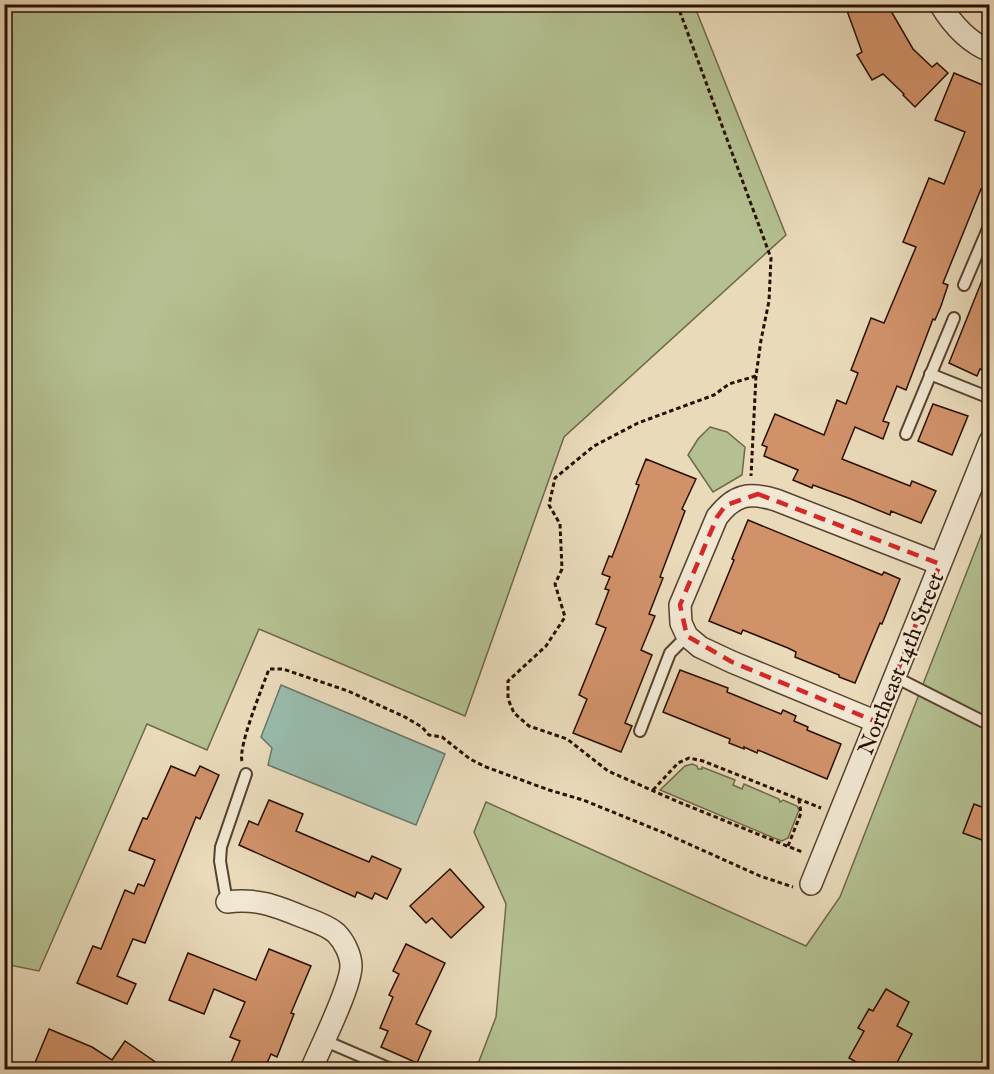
<svg xmlns="http://www.w3.org/2000/svg" width="994" height="1074" viewBox="0 0 994 1074" font-family="'IM FELL English',serif">
<rect width="100%" height="100%" fill="#e9daba"/>
<filter id="stains"><feTurbulence type="fractalNoise" baseFrequency=".00333" numOctaves="4"/><feColorMatrix values="0 0 0 0 .2 0 0 0 0 .09 0 0 0 0 .02 0 0 0 .5 -.17"/></filter>
<radialGradient id="worn" r=".72"><stop offset=".6" stop-color="#630" stop-opacity="0"/><stop offset="1" stop-color="#630" stop-opacity=".3"/></radialGradient>
<g fill="#b4c091" stroke="#6e6848" stroke-width="1.5">
<polygon points="4,5 694,5 786,235 564,437 465,716 259,629 207,750 147,724 39,971 4,964"/>
<polygon points="710,427 727,432 745,447 742,475 713,492 688,455 698,439"/>
<polygon points="989,515 989,1069 476,1069 496,1017 506,904 474,832 486,802 806,946 840,897"/>
<polygon points="692,764 697,766 698,769 702,769 702,767 735,780 733,785 742,789 744,784 779,799 780,802 783,800 797,806 799,810 788,838 782,841 774,838 660,790 685,766"/>
</g>
<polygon fill="#98bbac" stroke="#6c7767" stroke-width="1.5" points="281,685 445,754 416,825 268,765 272,748 261,737"/>
<g fill="#d1926a" stroke="#291000" stroke-width="1.5">
<polygon points="858,4 887,4 913,49 932,67 937,63 948,73 915,107 903,95 904,94 883,74 872,80 857,55 862,52 846,8"/>
<polygon points="954,73 990,88 990,193 981,189 943,283 948,285 941,306 935,320 933,319 906,390 897,386 883,421 889,423 883,439 855,427 842,459 910,486 912,481 936,491 921,523 891,511 890,515 851,499 813,485 812,488 793,480 798,470 764,456 767,447 762,445 775,414 824,435 837,400 846,404 858,373 851,370 871,318 884,323 916,247 903,242 929,178 944,184 965,132 935,120"/>
<polygon points="989,263 990,359 985,371 980,369 977,376 949,363"/>
<polygon points="933,404 968,416 952,455 918,441"/>
<polygon points="646,459 696,479 682,509 685,511 660,577 663,578 649,614 655,616 641,650 652,655 625,723 632,726 621,752 573,733 587,699 579,695 606,628 596,624 609,590 605,589 610,577 602,574 609,556 612,557 627,518 639,485 636,484"/>
<polygon points="748,520 882,575 884,572 900,579 882,624 880,623 855,683 839,677 839,675 795,657 796,652 788,648 743,630 741,634 709,621 734,560 732,559"/>
<polygon points="680,670 728,688 727,692 781,714 783,710 796,716 794,721 808,727 807,730 841,744 827,779 758,750 757,753 744,747 744,749 729,743 730,739 663,712"/>
<polygon points="171,766 195,776 200,766 219,775 200,819 196,817 145,943 133,939 117,976 136,984 127,1004 77,983 93,946 101,949 125,890 134,894 138,884 144,886 155,860 129,850 143,818 147,819"/>
<polygon points="269,800 303,814 296,831 369,862 372,856 401,869 387,899 375,893 372,899 357,892 355,897 239,845 249,821 258,825"/>
<polygon points="974,804 990,810 990,843 963,833"/>
<polygon points="450,869 484,907 451,938 432,918 426,923 410,906"/>
<polygon points="406,944 445,963 416,1024 431,1031 417,1063 381,1047 388,1031 380,1028 393,997 389,995 399,974 393,971"/>
<polygon points="269,949 311,966 291,1013 294,1014 277,1057 271,1054 264,1070 228,1070 240,1041 230,1037 245,1002 214,989 204,1014 169,1000 188,953 256,980"/>
<polygon points="886,989 909,1002 897,1026 912,1034 893,1070 870,1070 849,1058 864,1031 858,1028 869,1009 873,1011"/>
<polygon points="49,1029 92,1047 112,1060 125,1041 167,1070 32,1070"/>
</g>
<g fill="none" stroke-linecap="round" stroke-linejoin="round">
<g stroke="#59422e" stroke-width="14">
<g id="service">
<polyline points="964,285 990,224"/>
<polyline points="930,374 990,398"/>
<polyline points="906,434 954,318"/>
<polyline points="895,677 990,725"/>
<polyline points="640,731 670,653 687,636"/>
<polyline points="227,902 220,861 221,847 246,774"/>
<polyline points="323,1040 393,1070"/>
</g>
</g>
<g stroke="#59422e" stroke-width="24">
<g id="minor">
<path d="M940 4C952 24 968 42 990 51"/>
<path d="M877 722 732 662 700 647 687 636 681 623 680 605 717 517C735 494 749 492 776 500L940 564"/>
<polyline points="811,884 990,441"/>
<path d="M227 902C257 898 276 906 303 917 313 921 327 925 336 933 344 941 351 955 351 966 351 987 320 1048 311 1070"/>
</g>
</g>
<g stroke="#291000" stroke-width="3" stroke-dasharray="4.5 3" stroke-linecap="butt">
<polyline points="677,4 771,258 769,301 761,340 756,376 751,476"/>
<polyline points="756,376 729,384 714,395 638,423 594,446 555,478 549,505 560,524 562,569 555,584 565,617 546,646 508,681 508,699 514,713 529,726 567,739 608,771 681,803 802,852"/>
<path d="M242 761C238 746 263 686 269 669H283L348 691 405 717 422 727 429 735 442 737 470 759 486 767 549 790 583 800 662 832 760 876 793 887"/>
<polyline points="653,790 678,763 689,758 703,761 821,808"/>
<polyline points="788,846 801,813 799,800"/>
</g>
<use href="#service" stroke="#f1e7d2" stroke-width="10"/>
<use href="#minor" stroke="#f1e7d2" stroke-width="21"/>
</g>
<path fill="none" stroke="#d62828" stroke-width="4.5" stroke-dasharray="12 8" stroke-linejoin="round" d="M758 494 940 564 877 722 732 662 687 636 680 605 717 517 726 505Z"/>
<g text-anchor="middle" stroke-width="5" stroke-linejoin="round" paint-order="stroke">
<g font-size="22" fill="#291000" stroke="#f1e7d2">
<text transform="translate(900 663) rotate(-68)" y="8">Northeast 14th Street</text>
</g>
</g>
<rect width="994" height="1074" fill="none" stroke="#e9daba" stroke-width="24"/>
<rect x="6" y="6" width="982" height="1062" fill="none" stroke="#291000" stroke-width="3"/>
<rect x="12" y="12" width="970" height="1050" fill="none" stroke="#291000" stroke-width="1.5"/>
<rect width="100%" height="100%" filter="url(#stains)"/>
<rect width="100%" height="100%" fill="url(#worn)"/>
</svg>
